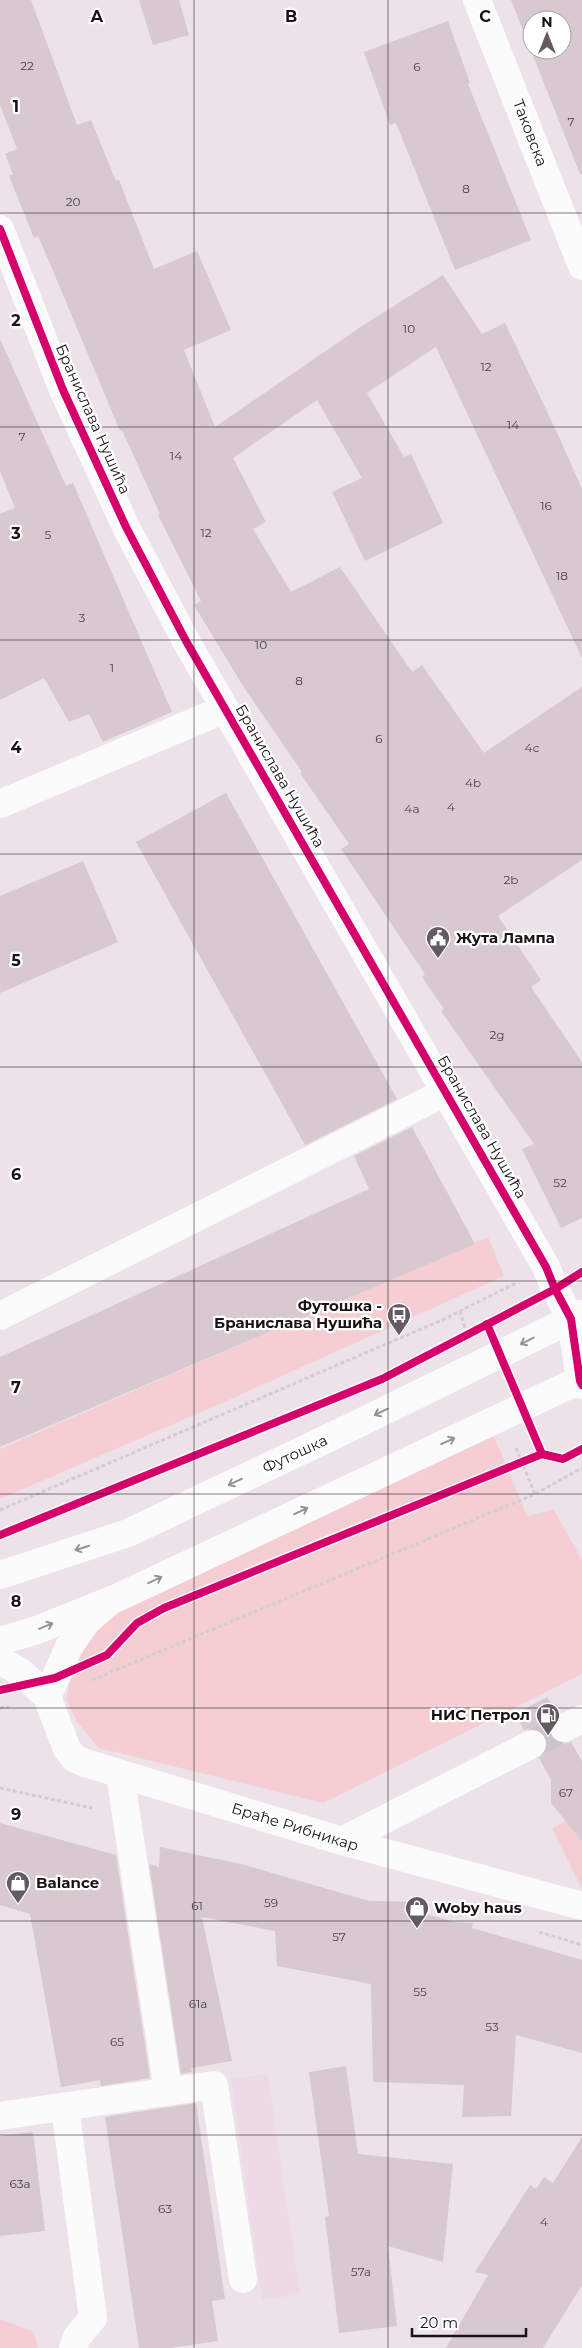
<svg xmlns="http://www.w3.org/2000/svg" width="582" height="2348" viewBox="0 0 582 2348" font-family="Montserrat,sans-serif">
<rect width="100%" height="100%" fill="#ede2ea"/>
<polygon fill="#eed9e7" points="268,2074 300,2294 262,2300 231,2079"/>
<g fill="#f4ced2">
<polygon points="488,1237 504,1276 222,1403 0,1499 0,1449"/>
<polygon points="494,1436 527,1516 554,1510 582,1560 582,1674 323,1803 99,1748 77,1722 66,1699 77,1654 115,1612"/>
<polygon points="582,1813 582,1889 552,1828"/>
<polygon points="0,2319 34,2332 38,2348 0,2348"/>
</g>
<g fill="#d8c8cf" fill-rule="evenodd">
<polygon points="0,0 31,0 77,125 91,120 116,181 119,180 154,269 197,251 231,330 184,350 215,427 362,326 443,275 482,334 505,323 560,439 582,489 582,658 436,347 367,393 404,457 411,454 443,523 365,561 332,492 362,478 317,400 233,458 266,522 253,529 291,592 340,567 412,672 422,665 484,753 582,687 582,860 498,916 541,980 531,987 582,1062 582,1218 561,1228 522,1149 534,1144 441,1011 444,1009 422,977 425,974 341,849 349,844 300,773 302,772 243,686 194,605 201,601 158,515 160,514 122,430 120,431 48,259 38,236 34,238 9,176 13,174 5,154 17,149 0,105"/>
<polygon points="139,0 179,0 189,35 153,45"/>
<path d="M511 0H582V174H580ZM532 20H562V50H532Z"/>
<polygon points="448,21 470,83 468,84 531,240 455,270 396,123 390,125 364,52"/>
<polygon points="0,339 66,486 73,483 172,712 103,742 89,714 69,722 44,678 0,700 0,514 15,508 0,471"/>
<polygon points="226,793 397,1099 305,1145 136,842"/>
<polygon points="83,861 118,942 0,993 0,896"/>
<polygon points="412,1127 475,1244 0,1447 0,1357 369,1189 354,1156"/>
<polygon points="547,1697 557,1714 551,1720 548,1727 550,1735 556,1741 563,1744 571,1742 582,1761 582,1841 551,1803 551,1780 539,1758 545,1753 548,1745 546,1736 540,1731 533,1728 524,1730 515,1714"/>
<polygon points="0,1823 116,1855 150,2078 101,2086 100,2080 61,2087 30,1914 0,1905"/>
<polygon points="160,1847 241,1864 369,1901 424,1902 423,1913 454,1922 473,1923 472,1928 582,1960 582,2053 516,2035 511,2116 462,2117 464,2085 373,2082 371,1984 277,1966 275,1931 202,1917 232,2061 191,2068 192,2072 181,2074 149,1864 159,1867"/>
<polygon points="346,2066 358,2154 453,2164 443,2262 388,2246 397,2326 339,2333 325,2217 329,2216 309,2072"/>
<polygon points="196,2103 225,2299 212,2301 218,2341 170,2348 139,2348 105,2117"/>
<polygon points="33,2132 45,2231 0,2236 0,2136"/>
<polygon points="582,2137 582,2285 543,2348 446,2348 488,2275 475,2272 530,2185 536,2189 544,2177 553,2183"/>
</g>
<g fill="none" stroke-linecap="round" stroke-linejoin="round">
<polyline stroke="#cdc3ca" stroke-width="28" stroke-dasharray="28 14" stroke-linecap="butt" points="532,1744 564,1728"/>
<g stroke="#d2ced0" stroke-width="3" stroke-dasharray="4 2.5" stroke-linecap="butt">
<polyline points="460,1311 466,1332"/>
<polyline points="516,1448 535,1494"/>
<polyline points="0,1510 442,1320 516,1283"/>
<polyline points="92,1680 535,1494 582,1468"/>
<polyline points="0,1708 9,1707"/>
<polyline points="0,1788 92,1808"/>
<polyline points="539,1932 582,1945"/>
</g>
<g stroke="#fcfbfc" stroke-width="28">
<polyline points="477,0 582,266"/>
<polyline points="0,229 63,390 126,527 186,641 546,1267 555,1289 571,1319 580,1381 582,1385"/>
<polyline points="0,804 225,709"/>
<polyline points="0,1316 446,1092"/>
<polyline points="0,1660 22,1673 47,1697 67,1749 74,1758 85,1763 342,1841 582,1906"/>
<polyline points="47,1697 69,1647 86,1622 110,1601"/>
<polyline points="564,1728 582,1719"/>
<polyline points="120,1774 168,2091"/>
<polyline points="342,1841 532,1744"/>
<polyline points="65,2107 93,2318 77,2337 73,2348"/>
<polyline points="0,2116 214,2085 243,2279"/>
</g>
<g stroke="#fcfbfc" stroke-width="28">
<polyline points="0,1575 128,1533 341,1432 582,1314"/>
<polyline points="0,1641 37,1630 119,1597 582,1379"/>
</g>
<g stroke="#fff" stroke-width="11">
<g id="cycleway">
<polyline points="0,229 63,390 126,527 186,641 546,1267 555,1289 571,1319 580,1381 582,1385"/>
<polyline points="487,1324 542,1454"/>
<polyline points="0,1535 382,1379 555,1289 582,1272"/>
<polyline points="0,1690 55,1678 107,1655 137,1623 164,1608 522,1462 542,1454 563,1459 582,1449"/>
</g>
</g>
<use href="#cycleway" stroke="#d6006c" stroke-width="8"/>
</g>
<defs><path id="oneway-shaft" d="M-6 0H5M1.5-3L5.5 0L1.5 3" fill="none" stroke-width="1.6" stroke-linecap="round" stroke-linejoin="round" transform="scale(1.25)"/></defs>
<g stroke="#969295">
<use href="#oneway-shaft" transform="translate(527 1341) rotate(153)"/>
<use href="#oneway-shaft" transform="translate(381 1412) rotate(154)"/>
<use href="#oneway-shaft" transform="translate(448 1441) rotate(-25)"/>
<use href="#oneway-shaft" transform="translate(235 1482) rotate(155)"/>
<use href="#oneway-shaft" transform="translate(301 1511) rotate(-25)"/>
<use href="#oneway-shaft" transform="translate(82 1548) rotate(162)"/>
<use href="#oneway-shaft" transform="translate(155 1580) rotate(-25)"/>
<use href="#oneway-shaft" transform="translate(46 1626) rotate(-22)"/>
</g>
<path fill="none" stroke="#191217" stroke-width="1" stroke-opacity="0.55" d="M194 0V2348M388 0V2348M0 213H582M0 427H582M0 640H582M0 854H582M0 1067H582M0 1281H582M0 1494H582M0 1708H582M0 1921H582M0 2135H582"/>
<defs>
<g id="civic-pin" transform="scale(1.25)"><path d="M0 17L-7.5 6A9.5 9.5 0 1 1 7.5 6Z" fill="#635b61" stroke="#fff"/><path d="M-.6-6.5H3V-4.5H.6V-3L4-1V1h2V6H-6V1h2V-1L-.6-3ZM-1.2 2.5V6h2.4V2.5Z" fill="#fff"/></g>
<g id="bus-pin" transform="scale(1.25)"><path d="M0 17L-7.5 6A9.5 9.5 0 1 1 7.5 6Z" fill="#635b61" stroke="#fff"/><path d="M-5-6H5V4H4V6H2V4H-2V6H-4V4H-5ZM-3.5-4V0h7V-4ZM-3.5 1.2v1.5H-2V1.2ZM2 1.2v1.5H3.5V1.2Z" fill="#fff"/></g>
<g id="fuel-pin" transform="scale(1.25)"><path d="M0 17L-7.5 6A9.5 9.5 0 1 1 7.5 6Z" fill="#635b61" stroke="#fff"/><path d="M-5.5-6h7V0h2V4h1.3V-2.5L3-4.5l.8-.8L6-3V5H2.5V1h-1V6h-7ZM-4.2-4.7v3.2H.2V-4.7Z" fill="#fff"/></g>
<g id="shop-pin" transform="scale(1.25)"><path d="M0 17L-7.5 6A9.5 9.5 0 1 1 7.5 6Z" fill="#635b61" stroke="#fff"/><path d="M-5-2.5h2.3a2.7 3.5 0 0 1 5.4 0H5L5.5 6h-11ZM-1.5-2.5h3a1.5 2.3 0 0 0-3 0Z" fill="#fff"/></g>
</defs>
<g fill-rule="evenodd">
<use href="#civic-pin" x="438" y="938"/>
<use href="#bus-pin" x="399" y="1315"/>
<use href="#fuel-pin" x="548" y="1715"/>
<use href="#shop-pin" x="18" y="1883"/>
<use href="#shop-pin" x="417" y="1908"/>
</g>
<g text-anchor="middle" stroke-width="4.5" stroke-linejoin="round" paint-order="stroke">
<g font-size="12" fill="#4a4046">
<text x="27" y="70">22</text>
<text x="417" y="71">6</text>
<text x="571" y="126">7</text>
<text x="466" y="193">8</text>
<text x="73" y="206">20</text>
<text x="409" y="333">10</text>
<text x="486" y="371">12</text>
<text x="513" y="429">14</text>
<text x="22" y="441">7</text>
<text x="176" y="460">14</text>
<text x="546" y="510">16</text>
<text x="206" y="537">12</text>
<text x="48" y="539">5</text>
<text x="562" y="580">18</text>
<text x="82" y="622">3</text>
<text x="261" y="649">10</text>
<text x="112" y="672">1</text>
<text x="299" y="685">8</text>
<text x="379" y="743">6</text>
<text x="532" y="752">4c</text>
<text x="473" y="787">4b</text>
<text x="451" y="811">4</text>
<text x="412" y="813">4a</text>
<text x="511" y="884">2b</text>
<text x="497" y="1039">2g</text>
<text x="560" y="1187">52</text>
<text x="566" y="1797">67</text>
<text x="271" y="1907">59</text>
<text x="197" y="1910">61</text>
<text x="339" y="1941">57</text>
<text x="420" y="1996">55</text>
<text x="198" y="2008">61a</text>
<text x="492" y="2031">53</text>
<text x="117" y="2046">65</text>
<text x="20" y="2188">63a</text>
<text x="165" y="2213">63</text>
<text x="544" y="2226">4</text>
<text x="361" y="2276">57a</text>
</g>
<g font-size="15" fill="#191217" stroke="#fff">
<text transform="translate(530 133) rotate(69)" y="5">Таковска</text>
<text transform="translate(93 419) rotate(66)" y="5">Бранислава Нушића</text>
<text transform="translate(280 776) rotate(60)" y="5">Бранислава Нушића</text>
<text transform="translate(482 1127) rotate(60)" y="5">Бранислава Нушића</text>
<text transform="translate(295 1454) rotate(-25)" y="5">Футошка</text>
<text transform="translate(295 1827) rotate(17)" y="5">Браће Рибникар</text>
</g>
<g font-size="15" font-weight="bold" fill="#191217" stroke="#fff" text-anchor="start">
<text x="456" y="943">Жута Лампа</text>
<text x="382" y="1311" text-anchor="end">Футошка -<tspan x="382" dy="17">Бранислава Нушића</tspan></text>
<text x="530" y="1720" text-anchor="end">НИС Петрол</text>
<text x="36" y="1888">Balance</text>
<text x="434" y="1913">Woby haus</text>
</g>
</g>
<g font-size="16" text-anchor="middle" font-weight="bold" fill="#191217" stroke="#fff" stroke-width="4.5" stroke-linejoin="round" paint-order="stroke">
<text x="97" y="22">A</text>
<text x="291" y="22">B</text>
<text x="485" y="22">C</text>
<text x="16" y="112">1</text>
<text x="16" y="326">2</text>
<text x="16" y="539">3</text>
<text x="16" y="753">4</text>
<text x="16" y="966">5</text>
<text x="16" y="1180">6</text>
<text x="16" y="1393">7</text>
<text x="16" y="1607">8</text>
<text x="16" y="1820">9</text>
</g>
<g transform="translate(547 35)"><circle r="24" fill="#ffffff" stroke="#a3a0a2"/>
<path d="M0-4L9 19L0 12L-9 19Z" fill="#635b61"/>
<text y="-8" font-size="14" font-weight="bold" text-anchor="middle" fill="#191217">N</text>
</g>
<path d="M412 2328v8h114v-8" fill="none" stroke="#191217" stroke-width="2.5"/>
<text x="420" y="2328" font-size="15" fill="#191217" stroke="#ffffff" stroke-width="4" paint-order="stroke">20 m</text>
</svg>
